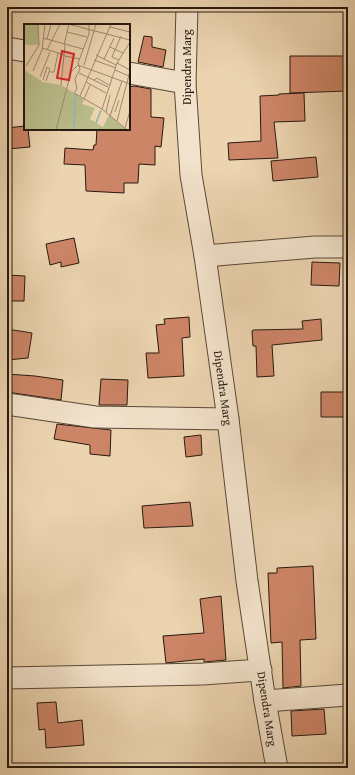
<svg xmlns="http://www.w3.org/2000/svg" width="355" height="775" viewBox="0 0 355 775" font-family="'Gentium Book Plus',serif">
<rect width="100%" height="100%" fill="#ecd4b0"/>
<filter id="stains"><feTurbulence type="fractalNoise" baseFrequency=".005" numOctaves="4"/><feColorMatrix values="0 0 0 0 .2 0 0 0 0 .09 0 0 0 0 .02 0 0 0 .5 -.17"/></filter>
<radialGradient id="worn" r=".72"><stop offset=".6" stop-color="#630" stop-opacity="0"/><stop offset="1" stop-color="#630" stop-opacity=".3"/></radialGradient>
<g fill="#cd8567" stroke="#28190f">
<polygon points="144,36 152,37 152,47 166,50 163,67 138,62"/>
<polygon points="290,56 348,56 348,91 290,93"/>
<polygon points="134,86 151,89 151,117 164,118 161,147 155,146 155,165 139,164 138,183 124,183 124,193 86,191 85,165 64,164 65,148 93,150 94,145 96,145 97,129 129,129 129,87"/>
<polygon points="304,93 305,121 274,122 278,158 229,160 228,143 261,141 260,96 279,95 279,94"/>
<polygon points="25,126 25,129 28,129 30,147 7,149 7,128"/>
<polygon points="316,157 318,177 273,181 271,161"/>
<polygon points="74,238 79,263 61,267 61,262 50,265 46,244"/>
<polygon points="312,262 340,263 339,286 311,285"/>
<polygon points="7,275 25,276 24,301 7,301"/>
<polygon points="189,317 190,337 182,338 184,376 148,378 146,353 159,353 156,325 165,324 164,319"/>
<polygon points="321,319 322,340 272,345 274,376 257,377 256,346 253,346 252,331 253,330 303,329 302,321"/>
<polygon points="7,329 32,333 28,358 7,360"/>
<polygon points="7,374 35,376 63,380 61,400 7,392"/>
<polygon points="101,379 128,380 127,405 99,405"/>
<polygon points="321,392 346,392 345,417 321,417"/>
<polygon points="57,424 111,430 110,456 90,454 90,445 54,439"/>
<polygon points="201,435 202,455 186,457 184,437"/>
<polygon points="190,502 193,526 144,528 142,506"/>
<polygon points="313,566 316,639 300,640 301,686 283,688 282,642 271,643 268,573 277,573 277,568"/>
<polygon points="221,596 226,660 204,662 204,659 166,663 163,636 204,633 200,599"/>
<polygon points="56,702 58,723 82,720 84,745 46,748 45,729 39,730 37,703"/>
<polygon points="324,709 326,734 292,736 291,711"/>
</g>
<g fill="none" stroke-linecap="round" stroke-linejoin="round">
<g stroke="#594837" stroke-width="23">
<g id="street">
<polyline points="187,7 185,83 191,175 205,256 228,419 247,581 265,701 277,768"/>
<polyline points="7,48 25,51"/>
<polyline points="129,73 185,83"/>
<polyline points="205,256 315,247 348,247"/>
<polyline points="7,404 95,417 228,419"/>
<polyline points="7,678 203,674 261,670"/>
<polyline points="265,701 348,695"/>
</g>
</g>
<use href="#street" stroke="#f3e3cc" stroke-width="21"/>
</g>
<g text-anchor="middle" stroke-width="3" stroke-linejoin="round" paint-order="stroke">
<g font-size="12" fill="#28190f" stroke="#f3e3cc">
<text transform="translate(187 67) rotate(-90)" y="4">Dipendra Marg</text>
<text transform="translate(223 388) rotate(82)" y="4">Dipendra Marg</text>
<text transform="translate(267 709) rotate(81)" y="4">Dipendra Marg</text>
</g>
</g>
<g transform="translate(24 24)">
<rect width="106" height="106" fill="#ecd4b0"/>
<path d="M0 0H14L15 21H0ZM0 46 19 58 37 61 60 75 58 80 71 84 66 95 79 103 85 91 103 106H0Z" fill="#b9bc8a"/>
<path fill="none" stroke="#99b8ab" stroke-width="2" d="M72 99 77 86M50 106 51 70"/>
<path fill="none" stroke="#9e8970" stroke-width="1" d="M44 0 106 16M86 3 106 8M43 8 63 13M19 14 59 25M23 15 27 0M40 21 45 0M86 23 99 29M18 24 41 31M23 26 36 0M72 31 92 41M41 32 56 35M80 35 90 14M70 36 92 44M95 36 88 33 97 12M93 39 106 46M60 41 72 0M2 42 15 21 14 0M91 46 105 52M9 47 18 26 21 0M26 48H30L34 29M55 49 84 63M16 53 26 28M19 56 23 43M70 56 73 54 85 61M22 57 26 45 23 43M62 58 82 69M37 61 41 21M50 69 53 65 51 55 56 45 54 39 65 10V0M50 69 78 85 103 106M56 72 87 0M60 75 66 61M78 85 93 39 106 18M82 88 86 71M91 88 95 76M86 92 98 57M93 97 106 47M101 104 106 87M32 106 47 48 54 41 106 60"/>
<path fill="#d62828" fill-opacity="0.15" stroke="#d62828" stroke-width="2" d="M38 27 50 30 45 56 33 54Z"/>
<rect width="106" height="106" fill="none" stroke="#28190f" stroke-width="2"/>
</g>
<rect width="355" height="775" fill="none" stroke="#ecd4b0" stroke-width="24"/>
<rect x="8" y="8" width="339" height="759" fill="none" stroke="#28190f" stroke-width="2"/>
<rect x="12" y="12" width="331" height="751" fill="none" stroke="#28190f"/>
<rect width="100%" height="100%" filter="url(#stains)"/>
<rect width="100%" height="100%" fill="url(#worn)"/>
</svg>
